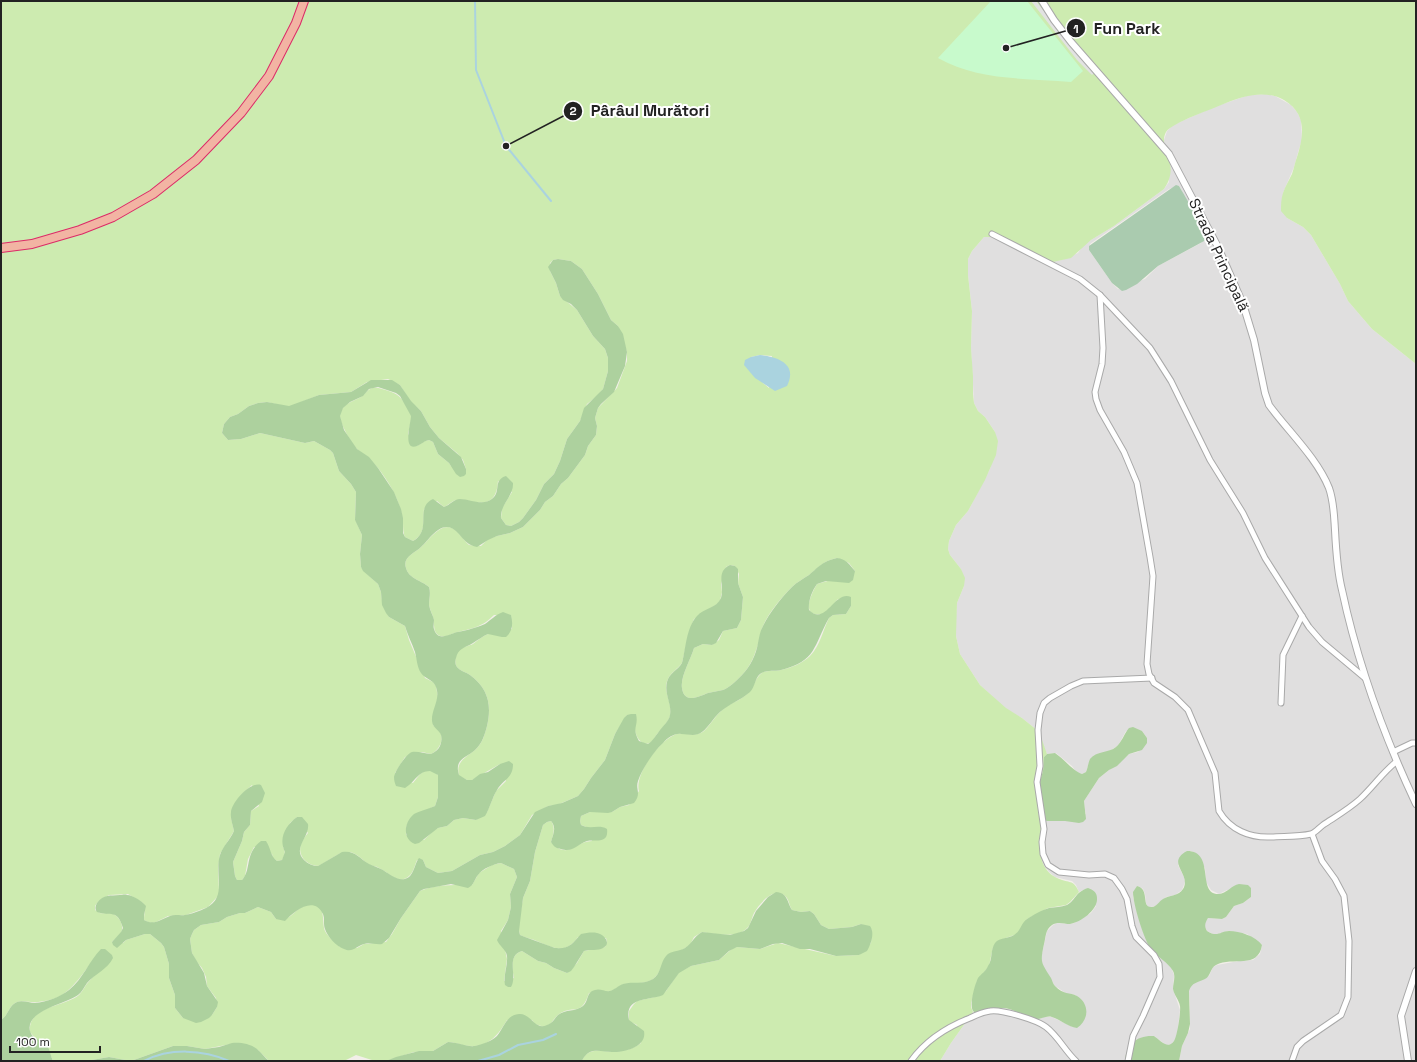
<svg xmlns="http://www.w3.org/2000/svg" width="1417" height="1062" viewBox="0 0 1417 1062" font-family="'Space Grotesk',sans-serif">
<rect width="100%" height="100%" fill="#f2efe9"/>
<path fill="#e0dfdf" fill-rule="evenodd" d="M1266 94 1275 96 1291 105 1297 112 1301 120 1302 140 1299 149 1294 167 1283 193 1287 218 1303 227 1311 235 1340 284 1348 301 1372 329 1416 364V1061H1179L1182 1046 1190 1029V1005L1189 991 1190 987 1193 983 1209 976 1213 967 1217 965 1239 961 1253 960 1260 954 1262 945 1247 934 1228 931 1215 935 1207 931 1205 927V922L1208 918 1222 919 1226 917 1234 906 1243 903 1251 897 1227 890 1219 894 1211 890 1206 882 1205 868 1195 853 1191 851H1187L1178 865 1184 877 1185 882 1182 890 1175 895 1166 897 1156 906 1151 907H1148L1146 903 1145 894 1143 889 1140 887 1137 886 1133 897 1147 941 1154 952 1171 967 1174 975 1173 989 1180 1010 1177 1037 1172 1044 1166 1045 1154 1036 1125 1057V1061H940L951 1043 973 1012 977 1014 987 1012 995 1008H1003L1013 1010 1020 1015 1039 1019 1043 1017H1052L1073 1027 1076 995 1067 994 1055 986 1043 967 1041 958 1047 931 1053 925 1057 923 1071 924 1076 922 1091 913 1096 906 1083 890 1079 892 1076 885 1072 881 1055 877 1049 872 1043 864 1040 855 1043 820 1047 821H1070L1086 814 1085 810 1084 801 1099 778 1129 754 1138 752 1147 738 1142 731H1126L1119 744 1116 747 1108 752 1098 754 1089 763 1086 772 1082 774 1077 773 1072 766 1056 753 1047 754 1037 730 1022 718 1006 709 980 685 960 654 956 636 955 627 957 603 964 586 961 569 950 555 948 549 949 541 956 525 968 511 989 471 992 463 995 432 985 417 978 411 974 403 971 348 972 311 968 275V259L972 251 984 237H993L1044 259 1053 261 1062 260 1078 253 1083 245 1091 240 1114 226 1164 189 1169 182 1164 140 1167 131 1173 125 1214 107 1249 95ZM1179 186 1206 238 1201 243 1158 266 1145 279 1118 289 1112 283 1089 250 1090 244 1169 189Z"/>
<path fill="#cdebb0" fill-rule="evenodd" d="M1 1H1416V364L1372 329 1348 301 1340 284 1311 235 1303 227 1287 218 1281 211C1281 205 1281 199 1283 193 1285 187 1289 180 1292 174 1294 168 1295 162 1297 157 1304 135 1307 114 1284 100 1266 90 1245 95 1226 103 1215 108 1171 123 1166 132 1157 148 1182 163 1164 189L1114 226 1091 240 1071 258 1053 262 1044 259 993 237H984L972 251 968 259V275L972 311 971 348 973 376V394L974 403 978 411 985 417 995 432 998 441 996 455 985 480 968 511 956 525 949 541 948 549 950 555 961 569 965 578 964 586 957 603 956 636 960 654 980 685 1006 708 1022 718 1037 730 1041 737 1047 754 1044 757 1043 771 1036 794 1039 816 1043 820C1040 843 1034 871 1062 880 1072 883 1074 881 1079 892L1070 902 1066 905 1048 908 1027 919 1017 934 1003 939 993 947 989 966 977 981 971 1003V1007L973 1012 951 1043 940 1061H582C588 1046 602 1052 614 1052 623 1051 634 1049 641 1043L637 1025 629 1021V1011L634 1004 637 1001 659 996 666 991 679 972 691 966 719 960 733 948 737 947 760 949 778 943 836 956 859 955 871 943 872 930 861 924 852 927 829 929 821 925 814 914 810 911 801 912 792 910C789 905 789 899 785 896 774 886 759 904 754 913 751 919 751 926 745 930 734 938 715 934 702 932L694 937 690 945 682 950 660 970C653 986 638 982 625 984 619 985 616 990 611 991 605 993 596 992 589 993 580 1019 573 1003 558 1015 552 1020 553 1024 544 1027L535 1024 532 1020H507C498 1035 489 1047 470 1046 462 1046 456 1042 448 1042L433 1051 414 1052 386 1061H375L356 1055 344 1061H269L258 1050 250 1046 236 1043 205 1049 187 1046H173L131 1061 109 1057 86 1061H53L47 1046 36 1039 30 1032C27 1006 64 1007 79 995 82 992 84 988 86 985 89 981 92 978 95 975L96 956C86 969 72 992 56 998 51 1000 44 1001 38 1002 31 1003 24 1000 17 1002 8 1006 9 1015 1 1020ZM558 259 571 261 582 269 598 294 611 320 618 326 627 352V361L617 388 598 408 595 418 597 426 596 435 588 446 585 455 568 478 561 484 553 496 545 502 540 510 523 527 510 533 497 536 488 539 481 546 469 545C462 539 458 528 448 527 437 527 428 541 421 547 415 553 402 557 406 568 409 579 421 580 429 587 431 593 429 599 429 605 430 610 432 613 433 617 435 624 432 633 440 636 447 638 452 633 458 632 474 628 482 627 494 615H511L512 629 493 634H488C483 636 478 640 473 644 469 646 462 647 459 650 455 653 454 663 457 667 460 671 466 672 470 675 488 688 492 705 487 726 485 733 483 742 477 748 468 757 455 760 459 776L467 780H472L500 764 506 781 496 791 487 812 476 820 463 818 454 820 447 826 438 828 434 830 424 840 406 835C405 813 421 814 435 806L438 797V775C426 764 420 774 413 783L395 773 405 757 422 752 431 754C438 751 445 740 440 732 439 730 435 727 433 725L434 712 438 698 436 686 433 682 425 678 409 640 405 626 389 617 382 601 381 592 378 584 367 574 361 567 360 554 362 535 355 519 356 492 351 484 339 471 333 453 330 450 314 441 305 443 260 433 241 439 228 440 222 433 224 424 230 417 238 414 249 406 258 403 267 402 289 407 319 395 351 392 367 382 388 379 400 385 410 401 421 411 430 427 439 438 457 453 463 460 466 469 451 466 449 463 438 454 433 442 429 440 425 441 417 446 408 434 412 416C402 399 402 394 382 389 378 388 374 387 370 389 366 391 364 396 359 398 351 402 341 405 340 415 339 422 352 445 358 450 364 456 372 460 378 468 389 482 399 499 402 516 404 523 402 530 405 537L413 541C426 534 423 521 424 509L437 501 444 507C449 505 452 500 458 500 464 499 468 501 474 502 491 505 497 497 498 481L512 492 502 508 501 518 506 525 511 526 519 522 523 518 536 500 544 484 554 474 560 461 567 439 580 421 587 404 597 396 603 389 608 371V358L605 349 593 336 577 310 560 296 556 283 550 271V263L553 260ZM760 355 772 356 769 388 763 383 751 357ZM837 558 849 563 855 571 840 582 831 580 817 584C813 591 802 611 815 614 818 615 822 614 825 613 830 610 834 603 838 599L851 606 846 614 833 615 829 618C823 630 820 646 810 656 803 663 791 668 781 670 775 672 768 670 763 672 755 677 754 688 747 694 741 700 733 702 726 707 717 713 712 723 704 731 695 738 686 732 677 734 661 738 634 774 639 791L629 805 620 807 612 812H590L581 816 580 821 581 825 589 828 592 841C574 841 569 861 551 842 553 835 556 828 551 821L547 822 543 825 535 852 530 881 523 898 519 922V931L520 935C526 938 533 939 539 942 555 949 566 954 578 937L606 938 607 942 605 947 584 951 577 963 567 973 554 968 546 963 538 961 522 951C510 954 512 968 514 978L504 981 507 959 501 931 508 920 511 907 510 894 517 877 514 869 501 863 492 865 479 873 472 885C455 885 436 884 420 891L401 918 392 934 386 942 364 944 357 948 340 947C335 942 328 937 325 931 321 922 328 901 307 905 299 907 295 913 289 917 286 919 280 919 276 919L271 912 258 907 245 913H240L227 917 219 922 201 925 194 930 192 934 190 939 192 953 196 961 202 968 206 977 207 986 216 998 217 1007 212 1015 183 1018 175 1008V995L169 978V964L164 947 161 943 150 934H145L126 940 123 943 112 942C115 939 119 936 121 933 125 925 118 914 110 913 107 912 104 914 100 913L95 910V906L98 902 109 895 128 894 143 903C146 911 144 913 144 920L148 922 152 923 156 922 168 916 186 915 208 907 219 895V890L218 868 220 854 234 831 231 818 242 794 252 785 259 806 251 811 250 825 244 832 242 841 233 862 235 876 237 880H242L245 876 248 859 254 847 272 854 273 858 277 861 282 860C285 855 286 852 283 847L290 823 297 817 308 833C305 837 302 840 301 844 297 856 307 866 318 866 326 863 338 852 346 852 357 851 361 860 370 865 372 866 376 866 379 868 387 871 399 886 409 876 413 873 415 865 417 860H423L426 867 438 873 452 871 480 855 493 852 505 846 520 835 532 815 548 806 557 805 578 796 584 789 591 778 605 760 615 734 627 715C629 719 634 724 635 728 635 730 635 732 636 734 639 743 648 748 654 739 658 731 667 725 670 716 673 703 662 691 668 679 671 672 678 669 682 663L689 632 694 619 717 604 720 601 722 592 721 584 726 567 730 565 735 566 739 574 738 583 743 597 741 620 737 628 723 631 719 640 712 645 703 644 694 648C691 659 680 677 682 688 684 704 698 697 708 693 713 692 718 691 723 690 729 688 737 680 742 675 752 665 756 651 760 638 761 634 761 629 763 626 769 612 781 598 792 587 797 582 803 579 809 575 819 567 823 561 837 558Z"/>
<g fill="#add19e">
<path d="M558 259 571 261 582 269 598 294 611 320 618 326 623 334 627 352 625 366 614 392 601 404 598 408 595 418 597 426 596 435 588 446 585 455 568 478 561 484 553 496 545 502 540 510 523 527 510 533 497 536 488 540 477 547C461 544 460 528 447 527 436 527 428 541 421 547 415 553 402 557 406 568 409 579 421 580 429 587 431 593 429 599 429 605 430 611 433 615 434 620 434 623 433 627 434 629 438 643 450 633 458 632 468 630 475 628 485 624 491 620 495 615 503 612L511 615C513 623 513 631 506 637H502L488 634C483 636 478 640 473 643 465 648 458 648 456 658 455 661 455 664 457 667 460 671 466 672 470 675 488 688 492 705 487 726 485 734 482 744 475 750 466 758 454 759 459 775L467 780H472L480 774 488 772 500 764 509 761 513 764C513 779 503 779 497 790 492 798 490 808 485 816L476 820 463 818 454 820 447 826 438 828 419 843 415 844C402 839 404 822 414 814 419 811 429 809 435 806L438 797V775L430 771C418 771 415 782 405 788L396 786C395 783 394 781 394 777 395 771 406 754 412 752 418 751 425 754 431 754 435 752 438 750 440 746 446 729 433 732 432 721 431 709 442 698 435 685 432 679 425 679 421 673 417 667 417 660 415 652 412 643 408 636 405 626L389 617 386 613 382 605 381 592 378 584 363 571 361 567 360 554 362 535 355 520 356 492 351 484 339 471 333 453 330 450 314 441 305 443 260 433 241 439 228 440 222 433 224 424 230 417 238 414 249 406 258 403 267 402 289 406 319 395 351 392 371 380H392L400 385 411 401 421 411 430 427 439 438 461 457 466 469V474L464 476 460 477 456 474 449 463 438 454 433 442 429 440C424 441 422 444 417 446 402 452 411 422 411 416L400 396 396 393 378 387 369 389 363 396 350 402 343 408 340 416 344 430 357 449 369 457 378 468 394 492 401 509 403 518V533L405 537 413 541C433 530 414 508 433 499L444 507C450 505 454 499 460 499 470 499 484 507 493 498 501 491 493 480 506 476L513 483C514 496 500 504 501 518L506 525 511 526 519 522 523 518 536 500 544 484 554 474 560 461 567 439 580 421 584 408 603 389 608 371V358L605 349 593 336 577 310 571 304 563 300 560 296 556 283 548 267 553 260Z"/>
<path d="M837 558C846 559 849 564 855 571L853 580 849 583 826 581 817 584C812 591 808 601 809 610 826 627 834 590 851 597V606L846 614 833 615 829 618C813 646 817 661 781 670 774 672 767 669 760 674 755 678 755 687 750 692 741 700 729 704 720 712 713 718 709 727 702 732 695 737 689 734 681 734 675 733 667 738 663 743 654 751 642 769 638 781 635 790 642 793 634 803L620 807 612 812 608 813 590 812 581 816 580 821 581 825C590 830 599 824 607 829 609 845 595 839 587 841 576 845 573 853 561 849 556 848 554 847 551 842 553 834 557 828 551 821L547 822 543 825 535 852 530 881 523 898 519 931 520 935 525 937 555 948C570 949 572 944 581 934 586 933 592 932 597 933 604 934 612 944 603 948 598 951 590 949 584 951L574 967 571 971 567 973 554 968 546 963 538 961 522 951C505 956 518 976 511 987H508L505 985C503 975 508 966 507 956 506 949 499 946 497 940L508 920 511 907 510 894 517 877 514 869 501 863C493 864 482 869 478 875 474 880 474 885 468 888L451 884 424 889 420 891 401 918 389 938 382 944C376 945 369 942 364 944 356 946 353 953 344 949 337 947 327 936 325 929 323 924 325 919 323 914 314 895 294 911 285 921L276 919 271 912 258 907 245 913H240L227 917 219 922 201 925 194 930 192 934 190 939 192 953 204 973 207 986 218 1002 217 1007 212 1015 209 1018 201 1022 196 1023 183 1018 175 1008V995L169 978V964L164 947 161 943 150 934H145L126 940 117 948 113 945 112 942 121 932 123 928C117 908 111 917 97 912 95 909 95 907 97 903 104 894 110 896 120 895 123 895 125 894 127 895 133 895 143 902 146 906L144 915V920C154 926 161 919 170 916 175 914 180 916 185 915 191 914 200 911 206 908 228 897 214 874 220 855 223 846 230 840 234 831 233 825 230 819 231 812 232 802 250 781 261 785L265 793 262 802 251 811 250 825 244 832 242 841 233 862 235 876 237 880H242C252 869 244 854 261 841H266C271 848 270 856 277 861L282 860 285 852C278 838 286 825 297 817H302L308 824C310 837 292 848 304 860 308 864 313 866 318 866L342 852C355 850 359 858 369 864 373 866 377 867 381 869 389 873 399 884 409 877 414 873 415 863 419 858L423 860 426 867 438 873 452 871 480 855 493 852 505 846 520 835 535 812 548 806 562 803 578 796 584 789 591 778 605 760 615 734 624 718 627 715 631 714H636C639 727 631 727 639 741L648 744C653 741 656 735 660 730 663 726 669 721 670 715 672 704 664 694 667 682 669 673 678 670 682 663 686 648 686 628 697 616 704 608 717 608 721 598 725 586 715 572 730 565L735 566 738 569V583L743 597 741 620 737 628 723 631 716 643 712 645 703 644 694 648C691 659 680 677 682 688 684 704 698 697 708 693 713 692 718 691 723 690 729 688 737 680 742 675 750 667 756 655 758 643 759 638 760 631 763 626 770 612 781 598 792 587 797 582 803 579 809 575 820 566 821 562 837 558Z"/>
<path d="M1133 727 1142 731 1147 738V743L1142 750 1129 754 1117 766 1109 770 1099 778 1084 801 1086 819 1083 822 1079 823 1065 821H1047L1043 820 1040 816 1036 794 1043 771 1044 757 1047 754 1055 753C1063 758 1074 772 1082 774L1086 772C1088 768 1088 763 1090 759 1096 751 1109 753 1116 747 1122 742 1124 734 1129 728Z"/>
<path d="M1187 851C1216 851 1196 895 1219 894 1226 894 1232 885 1239 884 1242 884 1245 885 1248 885L1251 888V897L1243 903 1234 906 1226 917 1222 919 1208 918C1205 923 1204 926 1207 931 1218 938 1220 931 1229 931 1240 931 1255 936 1262 945 1258 970 1233 956 1216 965 1210 968 1211 976 1205 979 1197 983 1192 982 1189 991L1190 1024 1188 1033 1182 1046 1179 1061H1125C1126 1044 1137 1035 1154 1036 1160 1040 1168 1050 1174 1041 1177 1037 1181 1012 1180 1006 1179 1000 1174 995 1173 989 1173 983 1176 977 1173 971 1168 962 1157 957 1151 949 1144 940 1133 904 1133 892L1137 886C1150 889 1141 907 1151 907 1156 908 1159 901 1163 899 1169 895 1179 896 1183 889 1192 874 1165 863 1187 851Z"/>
<path d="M1088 888C1093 890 1097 892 1097 898 1098 910 1081 922 1070 924 1064 924 1058 921 1052 925 1045 930 1046 937 1044 944 1040 963 1041 962 1051 978 1052 980 1053 984 1055 986 1063 995 1070 992 1077 996 1090 1004 1089 1020 1077 1028 1068 1027 1061 1020 1052 1017 1046 1015 1041 1020 1034 1019 1023 1018 1015 1008 1003 1008 995 1008 979 1016 974 1012 968 1007 975 984 978 978 981 974 986 971 988 966 993 959 990 950 995 943 1000 937 1008 939 1014 935 1021 931 1021 923 1027 919 1033 915 1042 910 1049 908 1055 907 1061 907 1067 905 1076 900 1075 892 1088 888Z"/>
<path d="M776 892C788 893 787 902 792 910L801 912 810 911 814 914 821 925 829 929 852 927 861 924 870 926C875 933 871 944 867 951L859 955 836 956 810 949H800L782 943 773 944 760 949 737 947 729 951 719 960 691 966 679 973 663 995C649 1001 624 996 629 1020L644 1031C647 1047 625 1052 612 1052 606 1052 600 1050 593 1051 588 1052 584 1056 582 1061H386L396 1057 419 1051H433L448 1042C457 1042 466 1047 475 1046 482 1044 491 1042 497 1036 504 1028 506 1015 519 1014 531 1013 535 1031 547 1025 553 1023 554 1019 558 1015 565 1009 576 1012 583 1006 589 1001 586 992 595 990 600 988 605 992 610 991 614 990 618 986 623 984 633 981 643 985 653 979 661 974 660 963 666 956 671 950 679 952 685 948 693 943 693 937 702 932L730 935 744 931 748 928 756 911 768 897Z"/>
<path d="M101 949H105L112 955 113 958C108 969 95 974 87 983 84 987 82 992 78 995 65 1004 25 1011 30 1031 32 1040 43 1039 48 1047 50 1051 51 1057 53 1061H1V1020C9 1015 8 1006 17 1002 23 1000 29 1003 35 1003 47 1002 60 997 69 990 83 979 89 961 101 949Z"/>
<path d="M232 1043C240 1042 251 1044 257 1049 262 1053 265 1058 269 1061H86L109 1057 131 1061 173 1046H187L205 1049 219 1047Z"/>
</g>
<path fill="#aacbaf" d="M1176 185 1179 186C1186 198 1204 227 1206 240L1158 266 1137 284 1126 290 1122 291 1112 283 1089 250V246Z"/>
<path fill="#c8facc" d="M991 1H1027L1083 71 1071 82C1027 78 978 81 938 58Z"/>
<polygon fill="#e2e2e2" points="1031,1 1036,1 1080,57 1095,72 1092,75 1077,60"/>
<path fill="#aad3df" d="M760 355C778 357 798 364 787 386L775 391 755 378 744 365 745 360 751 357Z"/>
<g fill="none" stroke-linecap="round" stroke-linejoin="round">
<g stroke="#aad3df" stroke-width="2">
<polyline points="475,1 476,70 506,146 551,201"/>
<path d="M144 1061C169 1048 203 1049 229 1061"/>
<polyline points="478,1061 499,1055 518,1045 543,1040 556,1034"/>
</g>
<g stroke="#a9a9a9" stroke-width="7">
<g id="minor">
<polyline points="992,234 1080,279 1100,295 1150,348 1171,381 1210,460 1243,513 1265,558 1309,627 1322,642 1365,678"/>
<path d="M1100 295 1103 348 1102 364 1095 392 1096 399 1100 410 1124 452 1137 483 1150 557 1153 576 1147 664 1149 674 1154 683 1175 697 1188 710 1215 773 1219 811C1230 830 1250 838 1271 837 1284 836 1298 837 1311 834 1315 833 1319 828 1323 825 1335 817 1349 809 1360 799 1373 787 1383 772 1396 762"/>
<polyline points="1281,703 1283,655 1302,616"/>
<polyline points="1393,752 1412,743 1416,743"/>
<path d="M911 1061C926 1040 947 1027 970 1018 976 1015 983 1012 990 1011 1001 1009 1037 1020 1046 1027 1058 1036 1065 1051 1076 1061"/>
<polyline points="1128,1061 1133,1036 1143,1016 1160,977 1159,964 1154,955 1136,937 1132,926 1127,899 1122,889 1114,878 1105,874 1089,875 1059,872 1048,865 1043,854 1042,842 1044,829 1037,782 1040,766 1038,730 1040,713 1044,703 1050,698 1071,686 1083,681 1152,678"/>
<polyline points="1292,1061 1297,1047 1303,1041 1341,1015 1348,997 1349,941 1344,896 1335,879 1322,861 1312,834"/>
</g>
</g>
<g stroke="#a9a9a9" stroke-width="8">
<g id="tertiary">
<path d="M1042 1 1054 20 1071 42 1169 154 1218 247 1243 304 1254 340 1265 393 1269 405C1288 431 1317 458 1329 488 1334 502 1334 516 1335 530 1336 550 1337 570 1342 590 1358 665 1384 736 1416 804"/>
<polyline points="1408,1061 1401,1016 1416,971"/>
</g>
</g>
<g stroke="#dc2a67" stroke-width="10">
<polyline id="trunk" points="1,248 32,244 80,230 113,217 153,194 196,160 241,113 269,76 296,23 304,1"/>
</g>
<use href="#minor" stroke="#fff" stroke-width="5"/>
<use href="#tertiary" stroke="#fff" stroke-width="6"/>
<use href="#trunk" stroke="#f2b4a3" stroke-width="8"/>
</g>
<g text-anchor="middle" stroke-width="4" stroke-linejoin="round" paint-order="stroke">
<g font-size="15" fill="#222" stroke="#fff">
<text transform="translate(1219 255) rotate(65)" y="5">Strada Principală</text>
</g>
</g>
<path fill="none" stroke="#222" stroke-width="1.5" d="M1006 48L1076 28M506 146L573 111"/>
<g fill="#222" stroke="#fff" stroke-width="1.5">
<circle cx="1006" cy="48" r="4"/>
<circle cx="506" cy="146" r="4"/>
<circle cx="1076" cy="28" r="10"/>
<circle cx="573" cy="111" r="10"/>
</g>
<g font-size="12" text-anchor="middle" font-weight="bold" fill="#fff">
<text x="1076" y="33">1</text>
<text x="573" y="115">2</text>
</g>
<g font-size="16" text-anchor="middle" font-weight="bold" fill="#222" stroke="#fff" stroke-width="4" stroke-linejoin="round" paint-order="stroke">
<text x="1127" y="34">Fun Park</text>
<text x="650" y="116">Pârâul Murători</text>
</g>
<rect width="1417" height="1062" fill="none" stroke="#222222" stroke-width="4"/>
<path d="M10 1046v6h90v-6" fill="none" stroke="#222222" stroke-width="2"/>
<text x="16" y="1046" font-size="12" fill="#222222" stroke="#ffffff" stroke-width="3" paint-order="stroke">100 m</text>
</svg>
